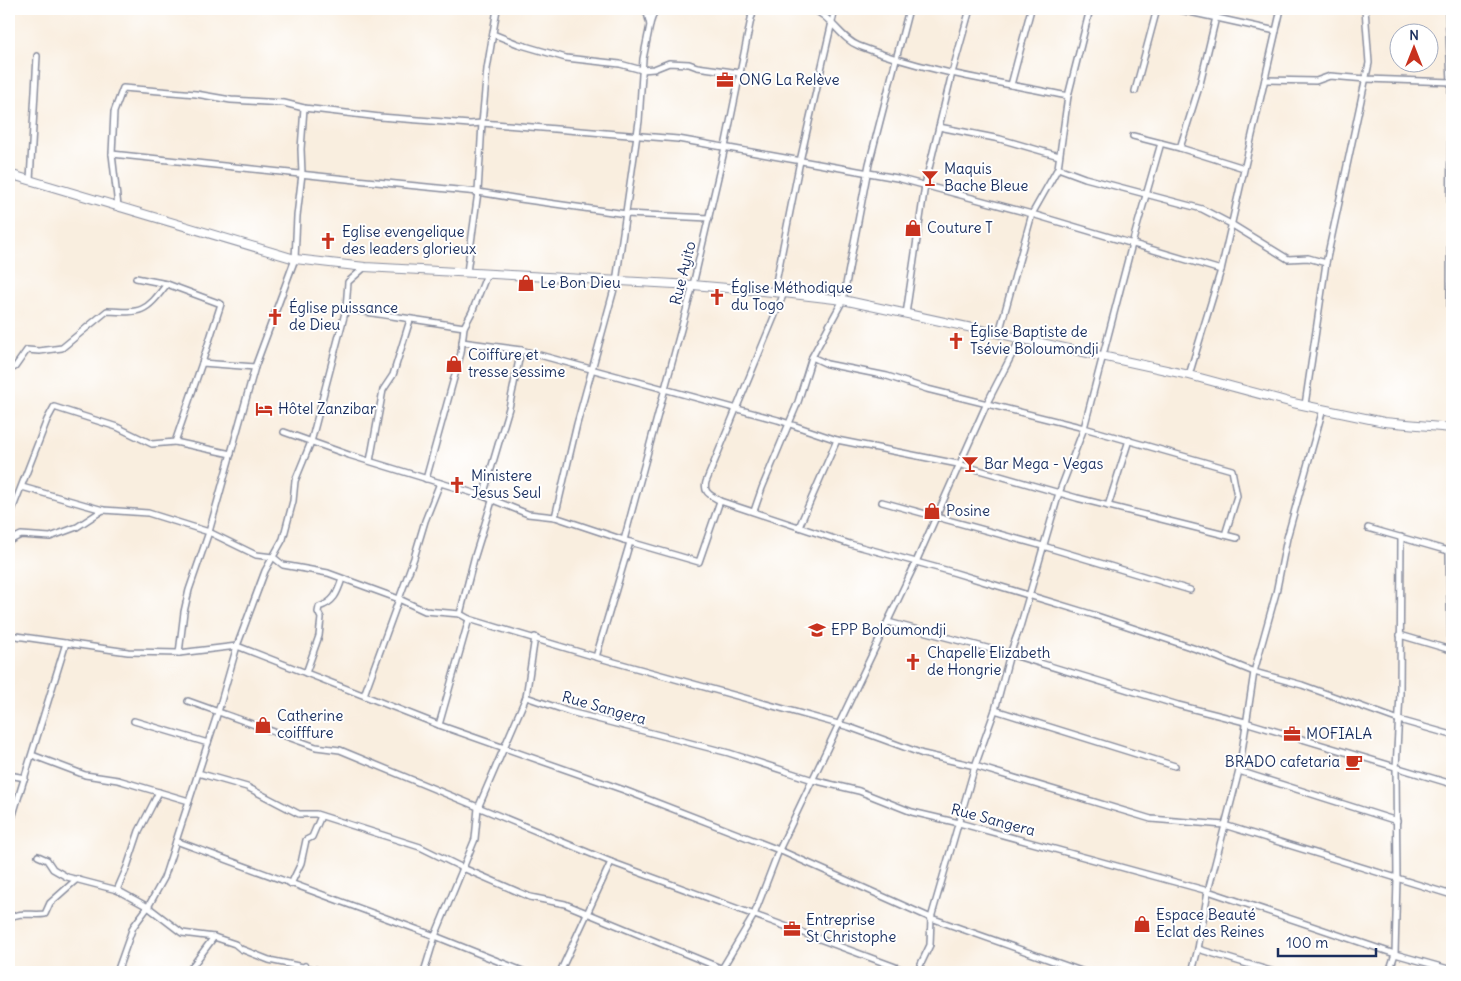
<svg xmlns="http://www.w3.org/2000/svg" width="1461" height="981" viewBox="0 0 1461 981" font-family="Delius,sans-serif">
<rect width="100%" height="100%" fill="#fff"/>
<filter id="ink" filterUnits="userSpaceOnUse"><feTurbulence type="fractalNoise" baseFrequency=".02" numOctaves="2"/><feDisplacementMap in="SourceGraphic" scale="10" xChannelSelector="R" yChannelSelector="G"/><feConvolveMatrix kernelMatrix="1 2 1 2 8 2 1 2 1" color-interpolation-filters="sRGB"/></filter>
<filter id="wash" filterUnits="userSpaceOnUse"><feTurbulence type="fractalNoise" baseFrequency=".0096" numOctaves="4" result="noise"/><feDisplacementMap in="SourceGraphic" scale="20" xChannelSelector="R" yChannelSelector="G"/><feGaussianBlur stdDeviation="1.12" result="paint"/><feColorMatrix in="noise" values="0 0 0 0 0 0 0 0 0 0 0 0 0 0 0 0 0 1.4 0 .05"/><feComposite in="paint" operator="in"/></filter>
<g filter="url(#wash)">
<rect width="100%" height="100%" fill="#f9eedf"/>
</g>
<g filter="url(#ink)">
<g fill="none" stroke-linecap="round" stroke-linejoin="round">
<g stroke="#8a8e9e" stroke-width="8">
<g id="street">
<polyline points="747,9 752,16"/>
<path d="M811 9C830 14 840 39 859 46 926 72 998 82 1068 96"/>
<polyline points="1176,9 1276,31"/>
<polyline points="1448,9 1451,83 1450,315 1452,350"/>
<polyline points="650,24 655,9"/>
<polyline points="493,34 518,44 566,58 620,64 642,70 654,69 669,63 689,64 697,67 740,73"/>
<polyline points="1265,80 1316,81 1330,76 1366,79 1452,82"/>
<polyline points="1011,85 1031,9"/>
<polyline points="1135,91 1157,9"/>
<polyline points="939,127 1000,139 1059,156"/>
<polyline points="1133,136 1180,148 1244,168"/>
<polyline points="1161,143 1132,244 1084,428 1232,470 1237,496 1225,535"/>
<polyline points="1180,148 1200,84 1218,9"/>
<polyline points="112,154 356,180 478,192 520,199 626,214 709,218"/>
<polyline points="1058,168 1085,178 1202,209 1231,224 1288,259 1308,258 1326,263"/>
<polyline points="30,180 37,56"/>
<polyline points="118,206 112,154 114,112 123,88 196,94 231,100 284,103 304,108 380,117 470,124 482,123 678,139 897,178 1032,214 1221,270 1281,9"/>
<polyline points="365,267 348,282 346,309 311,442 295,481 293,501 283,539 265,571 237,646 218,712 176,841 435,936 525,972"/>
<polyline points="467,272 478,192 482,123 487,69 497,9"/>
<polyline points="136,278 167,284 221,304 202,363"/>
<polyline points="774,292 800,161 835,9"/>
<polyline points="346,309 464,327"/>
<polyline points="906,314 925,185 952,73 970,9"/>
<polyline points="999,333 1032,214 1058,168 1068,96 1090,9"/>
<polyline points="462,342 521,350 778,420 837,440 958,464 1077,498 1237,538"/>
<polyline points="812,357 827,364 887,376 927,389 1084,428 1059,493 1020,627 1010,654 995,710 975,766 931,918 930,945 917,972"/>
<path d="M9 370 15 367 27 350 39 351 62 348 107 311C142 313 145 313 167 284"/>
<polyline points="1189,375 1221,270"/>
<polyline points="1305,405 1326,263 1369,63 1365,9"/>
<polyline points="284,432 349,455 483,496 528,514 555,517 630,542 699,562 720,501 850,544 949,571 1094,615 1202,651 1254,672 1302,685 1399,720 1452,735"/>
<polyline points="175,442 231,454"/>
<polyline points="370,461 383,390 393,375 410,320"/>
<polyline points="426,479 461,353 464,327 472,312 487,274"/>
<polyline points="22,487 103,510 148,513 209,532 256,555 273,557 283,565 328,573 399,599 425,611 460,614 469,619"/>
<polyline points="483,496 509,408 521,350"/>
<path d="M720 501C711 495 703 493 706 482L784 293"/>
<polyline points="882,502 1043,546 1190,590"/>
<polyline points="1108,506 1129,440"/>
<polyline points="754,511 762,488 798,402 812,357 843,300 869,164 909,9"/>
<polyline points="555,517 577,424 616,282 639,121 643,59 650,25 646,9"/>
<polyline points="9,518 47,420 54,407 117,427 152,444 175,442 202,363 255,367"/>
<polyline points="799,527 837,440"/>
<polyline points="1368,528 1452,552"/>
<polyline points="624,540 693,285 725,147 753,9"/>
<polyline points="9,541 21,535 50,537 77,527 103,510"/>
<polyline points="460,614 474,559 492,501"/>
<polyline points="888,622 1010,654 1178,705 1245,722 1452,784"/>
<polyline points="9,635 128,652 179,653 237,646 439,725 624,790 779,850 931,918 1084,972"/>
<polyline points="1400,635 1451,650 1449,552"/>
<polyline points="179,653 184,612 189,590 209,532 255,367 295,259 297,216 302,174 301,149 304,108"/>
<polyline points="596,657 630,542"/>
<path d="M306 673 319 636 321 618 318 612 319 607C334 602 337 594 342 579"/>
<polyline points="364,695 414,558 425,521 440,483"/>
<polyline points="526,697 570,712 729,753 813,780 859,791 912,812 959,823 1208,891 1395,954 1452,970"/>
<polyline points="188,701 316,747 340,750 611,862 909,972"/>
<polyline points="995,710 1175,766"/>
<polyline points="134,721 208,743"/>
<polyline points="439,725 469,619 596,657 849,727 923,754 975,766 1151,819 1224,825 1452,895"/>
<polyline points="32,755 85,775 118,780 189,801"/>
<polyline points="1239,771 1397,821"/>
<polyline points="198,773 247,787 299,814 316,814 420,847 463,868 530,897 565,904 730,972"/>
<polyline points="9,775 25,778"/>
<polyline points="12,818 66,643"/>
<polyline points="38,856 47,860 53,869 67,877 117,890 148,907 182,933 214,937 235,944 241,949 269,960 327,972"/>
<polyline points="291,884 301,863 306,840 312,837 321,816"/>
<polyline points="117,890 127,867 139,831 159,792"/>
<path d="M9 918C21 911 32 916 45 914L50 903 77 879"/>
<polyline points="1198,949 1274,972"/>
<polyline points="117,972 133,927 148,907 164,878 176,841"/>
<polyline points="188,972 214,937"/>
<polyline points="298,972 305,966"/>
<polyline points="424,972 435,936 475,839 478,808 526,697 535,637"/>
<polyline points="560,972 611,862"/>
<polyline points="720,972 754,915 779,850 916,562 987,403 1021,337"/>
<polyline points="1192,972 1198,949 1208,891 1239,771 1254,672 1276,593 1287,538 1323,409"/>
<polyline points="1389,972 1395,954 1397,879 1396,768 1400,694 1401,537"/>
</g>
</g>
<g stroke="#8a8e9e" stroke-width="10">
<polyline id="secondary" points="9,174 295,259 365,267 693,285 784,293 843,300 1189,375 1293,403 1384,422 1452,428"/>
</g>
<use href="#street" stroke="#fff" stroke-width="5"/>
<use href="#secondary" stroke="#fff" stroke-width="8"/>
</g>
</g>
<defs>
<g id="office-bare" transform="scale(1.35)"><path d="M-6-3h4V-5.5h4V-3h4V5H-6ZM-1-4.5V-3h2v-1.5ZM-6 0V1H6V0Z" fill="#c8321e" stroke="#fff" stroke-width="2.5" paint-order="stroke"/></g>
<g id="bar-bare" transform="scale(1.35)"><path d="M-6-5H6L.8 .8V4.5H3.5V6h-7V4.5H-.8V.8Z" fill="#c8321e" stroke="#fff" stroke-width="2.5" paint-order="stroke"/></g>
<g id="shop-bare" transform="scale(1.35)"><path d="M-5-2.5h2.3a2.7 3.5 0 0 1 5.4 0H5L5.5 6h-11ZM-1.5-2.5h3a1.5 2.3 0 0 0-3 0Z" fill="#c8321e" stroke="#fff" stroke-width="2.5" paint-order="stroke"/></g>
<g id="church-bare" transform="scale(1.35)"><path d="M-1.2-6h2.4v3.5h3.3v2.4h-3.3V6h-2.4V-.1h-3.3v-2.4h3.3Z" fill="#c8321e" stroke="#fff" stroke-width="2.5" paint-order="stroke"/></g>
<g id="hotel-bare" transform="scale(1.35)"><path d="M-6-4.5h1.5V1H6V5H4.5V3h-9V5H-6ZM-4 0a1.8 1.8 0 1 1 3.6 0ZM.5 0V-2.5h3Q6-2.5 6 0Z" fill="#c8321e" stroke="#fff" stroke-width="2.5" paint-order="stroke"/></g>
<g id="school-bare" transform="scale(1.35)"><path d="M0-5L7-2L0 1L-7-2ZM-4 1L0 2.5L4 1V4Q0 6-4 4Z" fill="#c8321e" stroke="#fff" stroke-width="2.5" paint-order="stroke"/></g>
<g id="cafe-bare" transform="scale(1.35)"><path d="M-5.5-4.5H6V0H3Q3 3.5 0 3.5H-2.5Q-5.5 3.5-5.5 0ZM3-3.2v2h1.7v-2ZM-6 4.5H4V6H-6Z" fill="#c8321e" stroke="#fff" stroke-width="2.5" paint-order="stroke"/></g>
</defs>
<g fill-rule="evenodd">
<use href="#office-bare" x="725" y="80"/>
<use href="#bar-bare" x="930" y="178"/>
<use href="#shop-bare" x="913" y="228"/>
<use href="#church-bare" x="328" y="241"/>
<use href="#shop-bare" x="526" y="283"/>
<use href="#church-bare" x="717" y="297"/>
<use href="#church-bare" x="275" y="317"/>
<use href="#church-bare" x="956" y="341"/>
<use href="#shop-bare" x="454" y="364"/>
<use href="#hotel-bare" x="264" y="409"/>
<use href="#bar-bare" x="970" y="464"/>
<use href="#church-bare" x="457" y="485"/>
<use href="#shop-bare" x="932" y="511"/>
<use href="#school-bare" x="817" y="630"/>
<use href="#church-bare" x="913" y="662"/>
<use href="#shop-bare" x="263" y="725"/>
<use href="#office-bare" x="1292" y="734"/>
<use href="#cafe-bare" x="1354" y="762"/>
<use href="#shop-bare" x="1142" y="924"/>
<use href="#office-bare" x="792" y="929"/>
</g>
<g text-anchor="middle" stroke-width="4" stroke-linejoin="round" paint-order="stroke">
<g font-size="15" fill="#1b2f5e" stroke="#fff" text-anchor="start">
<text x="739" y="85">ONG La Relève</text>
<text x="944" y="174">Maquis<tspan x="944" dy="17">Bache Bleue</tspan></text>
<text x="927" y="233">Couture T</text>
<text x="342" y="237">Eglise evengelique<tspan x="342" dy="17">des leaders glorieux</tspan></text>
<text x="540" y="288">Le Bon Dieu</text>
<text x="731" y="293">Église Méthodique<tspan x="731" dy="17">du Togo</tspan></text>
<text x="289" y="313">Église puissance<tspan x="289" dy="17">de Dieu</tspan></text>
<text x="970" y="337">Église Baptiste de<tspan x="970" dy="17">Tsévie Boloumondji</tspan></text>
<text x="468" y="360">Coiffure et<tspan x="468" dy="17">tresse sessime</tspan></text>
<text x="278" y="414">Hôtel Zanzibar</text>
<text x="984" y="469">Bar Mega - Vegas</text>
<text x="471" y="481">Ministere<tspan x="471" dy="17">Jesus Seul</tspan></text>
<text x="946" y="516">Posine</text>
<text x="831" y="635">EPP Boloumondji</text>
<text x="927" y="658">Chapelle Elizabeth<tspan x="927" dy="17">de Hongrie</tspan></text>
<text x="277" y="721">Catherine<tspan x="277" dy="17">coifffure</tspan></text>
<text x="1306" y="739">MOFIALA</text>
<text x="1340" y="767" text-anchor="end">BRADO cafetaria</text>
<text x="1156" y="920">Espace Beauté<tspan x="1156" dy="17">Eclat des Reines</tspan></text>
<text x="806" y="925">Entreprise<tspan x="806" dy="17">St Christophe</tspan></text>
</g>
<g font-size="15" fill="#1b2f5e" stroke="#fff">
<text transform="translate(683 273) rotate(-76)" y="5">Rue Ayito</text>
<text transform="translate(604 708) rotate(16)" y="5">Rue Sangera</text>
<text transform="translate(993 820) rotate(15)" y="5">Rue Sangera</text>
</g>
</g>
<rect width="1461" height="981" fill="none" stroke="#fff" stroke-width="30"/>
<g transform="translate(1414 48)"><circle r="24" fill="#ffffff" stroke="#a4acbf"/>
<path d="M0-4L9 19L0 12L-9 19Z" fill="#c8321e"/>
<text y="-8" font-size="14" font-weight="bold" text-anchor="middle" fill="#1b2f5e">N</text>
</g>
<path d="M1278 948v8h98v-8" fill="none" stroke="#1b2f5e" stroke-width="2.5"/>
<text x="1286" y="948" font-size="15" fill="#1b2f5e" stroke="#ffffff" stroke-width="4" paint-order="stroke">100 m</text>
</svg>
